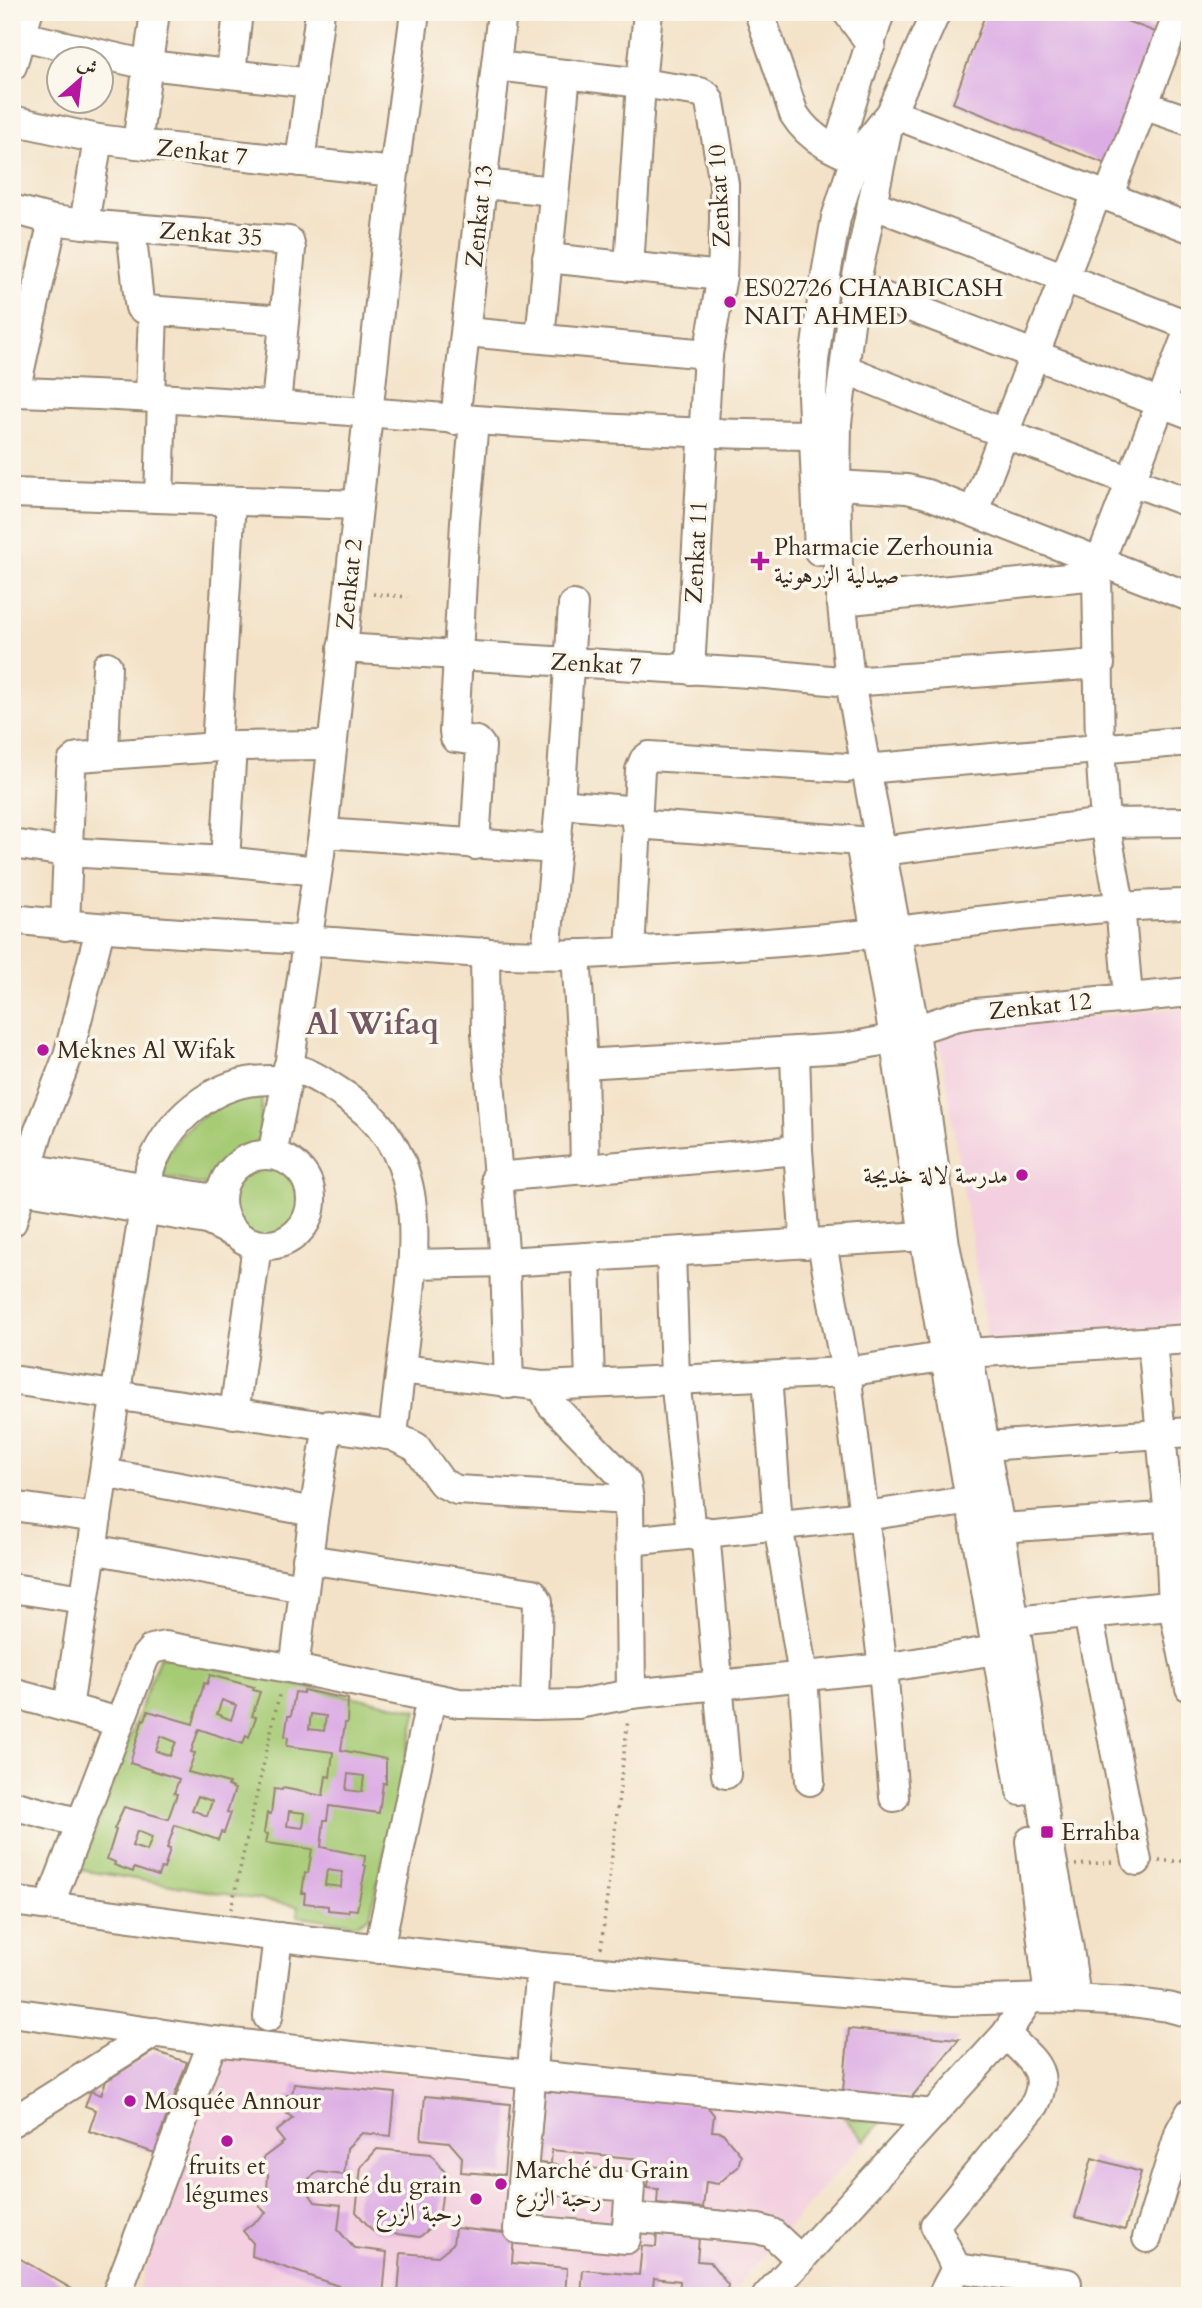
<svg xmlns="http://www.w3.org/2000/svg" width="1202" height="2308" viewBox="0 0 1202 2308" font-family="Cardo,Amiri,serif">
<rect width="100%" height="100%" fill="#fbf7ec"/>
<filter id="ink" filterUnits="userSpaceOnUse"><feTurbulence type="fractalNoise" baseFrequency=".0143" numOctaves="2"/><feDisplacementMap in="SourceGraphic" scale="14" xChannelSelector="R" yChannelSelector="G"/><feConvolveMatrix kernelMatrix="1 2 1 2 8 2 1 2 1" color-interpolation-filters="sRGB"/></filter>
<filter id="wash" filterUnits="userSpaceOnUse"><feTurbulence type="fractalNoise" baseFrequency=".00686" numOctaves="4" result="noise"/><feDisplacementMap in="SourceGraphic" scale="28" xChannelSelector="R" yChannelSelector="G"/><feGaussianBlur stdDeviation="1.57" result="paint"/><feColorMatrix in="noise" values="0 0 0 0 0 0 0 0 0 0 0 0 0 0 0 0 0 1.4 0 .05"/><feComposite in="paint" operator="in"/></filter>
<g filter="url(#wash)">
<rect width="100%" height="100%" fill="#f3e2c7"/>
<g fill="#f3cfdf">
<polygon points="1190,1007 1190,1327 988,1342 938,1032"/>
<polygon points="220,2057 841,2117 864,2142 728,2296 136,2296"/>
</g>
<g fill="#a6cb75" stroke="#707a4a" stroke-width="2">
<path d="M262 1094 260 1138 256 1144 228 1158 208 1186 163 1177C160 1143 210 1105 240 1097 247 1095 255 1095 262 1094Z"/>
<circle cx="267" cy="1201" r="38"/>
<polygon points="160,1656 417,1710 370,1916 357,1924 297,1916 298,1906 80,1870"/>
<polygon points="844,2117 881,2122 864,2141"/>
</g>
<g id="blocks">
<g fill="#dcace4" fill-rule="evenodd">
<polygon points="986,12 1118,12 1116,17 1158,33 1111,166 953,103"/>
<path d="M210 1675 254 1687 253 1690 260 1692 252 1716 256 1717 249 1737 246 1735 243 1744 199 1729 191 1752 195 1753 188 1772 229 1783 228 1786 235 1789 227 1812 231 1813 224 1833 221 1832 218 1840 175 1825 167 1848 170 1849 164 1869 161 1868 158 1876 134 1868 133 1872 114 1865 115 1862 107 1859 116 1830 114 1829 124 1807 168 1819 177 1794 174 1793 179 1779 130 1763 143 1719 145 1720 148 1711 193 1724 204 1683 207 1684ZM222 1700 236 1705 231 1720 217 1714ZM161 1736 176 1742 170 1756 156 1751ZM198 1796 212 1801 207 1816 192 1810ZM137 1831 152 1837 147 1851 132 1846Z"/>
<path d="M303 1690 348 1699 347 1723H345L341 1750 386 1759V1783H383L379 1813 329 1806 327 1820H324L321 1847 365 1856 364 1865 366 1866 357 1910 349 1909 348 1912 328 1910V1906L304 1903 305 1893H302L305 1873H308L312 1849 266 1843 268 1834 264 1833 267 1813 271 1814 274 1789 282 1790 283 1788 323 1796 326 1776 330 1777 333 1752 287 1746 288 1737 285 1736 288 1716H291L295 1692 303 1693ZM311 1714 326 1716 324 1731 309 1729ZM348 1774 364 1776 362 1792 346 1790ZM289 1811 305 1813 303 1828 287 1826ZM327 1870 342 1872 341 1887 325 1885Z"/>
<polygon points="849,2029 959,2039 911,2098 843,2090"/>
<polygon points="154,2051 187,2062 159,2137 161,2138 155,2153 89,2131 96,2110 85,2106 91,2091 101,2095 106,2081"/>
<polygon points="294,2083 395,2093 391,2136 362,2133 347,2148 344,2175 318,2172 307,2180 306,2189 315,2202 341,2205 338,2230 354,2248 387,2252 383,2296 367,2296 252,2256 253,2243 243,2231 266,2213 259,2206 260,2196 267,2190 268,2174 263,2168 264,2157 284,2142 276,2132 293,2118 286,2113 287,2095 292,2095"/>
<polygon points="543,2091 706,2105 714,2115 712,2131 722,2132 741,2155 738,2167 718,2184 706,2182 703,2208 657,2204 658,2189 647,2188 650,2160 552,2150 551,2164 537,2163"/>
<polygon points="425,2096 510,2104 504,2175 461,2172 462,2157 449,2142 421,2139"/>
<polygon points="377,2149 431,2154 445,2172 439,2220 420,2237 373,2231 356,2212 361,2167"/>
<polygon points="1092,2158 1141,2172 1125,2230 1075,2217"/>
<polygon points="455,2228 514,2234 512,2263 567,2268 565,2296 508,2296 508,2292 493,2290 492,2296 398,2296 401,2253 438,2256 453,2244"/>
<polygon points="657,2233 699,2238 697,2261 710,2262 728,2285 726,2296 679,2296 680,2281 654,2278 652,2296 581,2296 583,2270 639,2275 642,2246 656,2247"/>
<polygon points="12,2254 84,2296 12,2296"/>
</g>
</g>
</g>
<g filter="url(#ink)">
<use href="#blocks" fill-opacity="0" stroke="#978672" stroke-width="2"/>
<g fill="none" stroke-linecap="round" stroke-linejoin="round">
<g stroke="#978672" stroke-width="32">
<g id="minor">
<polyline points="648,12 641,83 700,92 707,96 710,102 724,184 724,221 722,276 708,354 690,670"/>
<path d="M759 12 794 114C812 143 841 153 871 165"/>
<polyline points="847,12 871,44"/>
<polyline points="936,12 891,113 855,286 837,423 836,485 838,566 850,682 915,1031 945,1245 968,1353 1000,1528 1047,1832 1069,1949 1076,1999"/>
<polyline points="22,36 148,65 311,83"/>
<polyline points="12,66 28,12"/>
<polyline points="496,66 641,83 629,267"/>
<polyline points="231,73 238,12"/>
<polyline points="1143,105 1190,121"/>
<polyline points="891,113 1190,228"/>
<polyline points="12,120 98,139 137,144 394,172"/>
<polyline points="137,144 155,12"/>
<polyline points="837,150 880,12"/>
<polyline points="300,162 320,12"/>
<polyline points="483,184 554,191"/>
<polyline points="1108,197 1175,22 1190,27"/>
<polyline points="872,204 1190,326"/>
<polyline points="12,209 53,220 84,224 289,241 291,249 276,405"/>
<polyline points="84,224 98,139"/>
<polyline points="131,228 139,302 140,307 146,310 284,320"/>
<polyline points="547,258 722,276"/>
<polyline points="855,286 1190,414"/>
<polyline points="466,332 708,354"/>
<polyline points="540,338 566,74"/>
<polyline points="845,369 1003,433 1190,503"/>
<path d="M12 392C286 399 557 435 831 435"/>
<polyline points="15,392 53,220"/>
<polyline points="150,397 153,312"/>
<polyline points="455,420 502,12"/>
<polyline points="474,421 465,522 454,731 455,738 477,741 481,746 475,845"/>
<polyline points="836,485 907,489 927,494 1190,597"/>
<polyline points="12,493 358,505"/>
<polyline points="159,498 162,398"/>
<polyline points="974,511 1097,193"/>
<polyline points="819,551 812,395 814,361 824,286 836,218 855,158 887,118"/>
<polyline points="841,601 1097,575"/>
<polyline points="342,648 766,674 850,682 1100,664"/>
<polyline points="216,747 231,501"/>
<polyline points="104,754 107,666"/>
<polyline points="865,769 1190,741"/>
<polyline points="560,804 637,811"/>
<polyline points="636,824 860,841"/>
<polyline points="323,833 556,849"/>
<polyline points="12,844 66,852 225,861 317,871"/>
<polyline points="861,848 894,1037 924,1236 1021,1791"/>
<polyline points="881,851 1105,823 1190,822"/>
<polyline points="225,861 232,746"/>
<path d="M12 919C119 931 225 935 332 942 422 948 514 959 604 953 695 948 786 943 877 933 981 921 1085 906 1190 904"/>
<polyline points="65,926 71,771 72,762 78,757 232,746 331,745"/>
<polyline points="630,951 640,770 644,760 649,756 847,768"/>
<polyline points="485,952 486,1033 505,1262 509,1384"/>
<polyline points="546,954 560,804 573,605"/>
<polyline points="576,954 583,1064 585,1170"/>
<polyline points="1128,997 1120,905 1105,823 1100,748 1097,575 1100,561 1190,327"/>
<polyline points="795,1052 798,1150 805,1244"/>
<polyline points="583,1064 844,1048 881,1041 954,1017 976,1013 1190,992"/>
<path d="M288 1067C309 1071 324 1082 341 1093 427 1147 417 1232 407 1319 402 1358 397 1397 393 1436"/>
<circle cx="266" cy="1200" r="45"/>
<polyline points="272,1155 287,1081 323,833 394,172 415,12"/>
<polyline points="28,1168 208,1198 216,1195 222,1188"/>
<polyline points="496,1177 798,1150"/>
<polyline points="22,1189 207,1220 234,1233"/>
<polyline points="12,1222 38,1133 68,1056 100,929"/>
<polyline points="822,1244 846,1372 883,1668 894,1797"/>
<polyline points="671,1252 675,1378 691,1533"/>
<polyline points="586,1257 590,1382"/>
<polyline points="413,1264 505,1262 924,1236"/>
<polyline points="1152,1342 1169,1517 1173,1606 1190,1688"/>
<polyline points="401,1369 542,1386 846,1372 968,1353 1190,1339"/>
<polyline points="767,1376 778,1524 803,1676 810,1781"/>
<polyline points="12,1380 393,1436 416,1447 442,1483 457,1490 629,1500"/>
<polyline points="542,1386 551,1404 619,1473 626,1482 629,1500 631,1694"/>
<polyline points="234,1414 257,1245"/>
<polyline points="985,1446 1190,1432"/>
<polyline points="104,1473 314,1512"/>
<polyline points="12,1506 97,1518"/>
<polyline points="1000,1528 1190,1515"/>
<polyline points="705,1531 726,1774"/>
<polyline points="630,1541 865,1516 972,1500"/>
<polyline points="92,1549 303,1588"/>
<polyline points="307,1559 533,1593 538,1601 535,1705"/>
<polyline points="12,1588 84,1599"/>
<polyline points="1088,1614 1137,1861"/>
<polyline points="994,1623 1190,1604"/>
<polyline points="294,1669 314,1512 328,1425"/>
<polyline points="12,1693 119,1722"/>
<path d="M68 1708 150 1168C172 1112 224 1073 287 1081"/>
<polyline points="12,1805 81,1823"/>
<polyline points="1030,1841 1049,1998"/>
<polyline points="12,1901 278,1937 541,1967 953,2001 1049,1998 1131,2002 1168,2007 1190,2013"/>
<polyline points="49,1906 145,1657 152,1649 165,1646 294,1669 459,1703 535,1705 578,1704 631,1694 883,1668 996,1650"/>
<polyline points="379,1949 431,1698"/>
<polyline points="12,2012 213,2041 532,2075 934,2114"/>
<polyline points="268,2017 278,1937"/>
<polyline points="12,2122 155,2032"/>
<polyline points="523,2177 630,2187 626,2239 518,2229 541,1967"/>
<polyline points="628,2217 758,2229 772,2233 801,2260"/>
<polyline points="1147,2238 1180,2131 1190,2113"/>
<path d="M956 2268 935 2225 1035 2104C1052 2069 1029 2059 1006 2034"/>
<polyline points="116,2296 213,2041"/>
<polyline points="767,2296 1006,2034 1028,2000"/>
<polyline points="942,2296 956,2268 1067,2283 1062,2296"/>
</g>
</g>
<g stroke="#978672" stroke-width="3.5" stroke-dasharray="2 5" stroke-linecap="butt">
<polyline points="373,594 408,597"/>
<polyline points="1159,1861 1190,1861"/>
<polyline points="1075,1865 1113,1862"/>
<polyline points="231,1909 280,1691"/>
<polyline points="601,1948 628,1719"/>
</g>
<use href="#minor" stroke="#fff" stroke-width="28"/>
</g>
</g>
<g fill="#b5179e" stroke="#fbf7ec" stroke-width="2.5">
<circle cx="730" cy="302" r="7"/>
<path d="M756.5 550.5h7v7h7v7h-7v7h-7v-7h-7v-7h7z"/>
<circle cx="43" cy="1050" r="7"/>
<circle cx="1022" cy="1175" r="7"/>
<rect x="1040" y="1825" width="14" height="14" rx="3.5"/>
<circle cx="130" cy="2101" r="7"/>
<circle cx="227" cy="2141" r="7"/>
<circle cx="501" cy="2184" r="7"/>
<circle cx="476" cy="2199" r="7"/>
</g>
<g text-anchor="middle" stroke-width="7" stroke-linejoin="round" paint-order="stroke">
<g font-size="24" fill="#3b2a1e" stroke="#fbf7ec">
<text transform="translate(202 152) rotate(6)" y="8">Zenkat 7</text>
<text transform="translate(719 196) rotate(-93)" y="8">Zenkat 10</text>
<text transform="translate(479 216) rotate(-84)" y="8">Zenkat 13</text>
<text transform="translate(211 234) rotate(4)" y="8">Zenkat 35</text>
<text transform="translate(696 552) rotate(-87)" y="8">Zenkat 11</text>
<text transform="translate(349 584) rotate(-84)" y="8">Zenkat 2</text>
<text transform="translate(596 664) rotate(3)" y="8">Zenkat 7</text>
<text transform="translate(1040 1006) rotate(-6)" y="8">Zenkat 12</text>
</g>
<g font-size="24" fill="#3b2a1e" stroke="#fbf7ec" text-anchor="start">
<text x="744" y="296">ES02726 CHAABICASH<tspan x="744" dy="28">NAIT AHMED</tspan></text>
<text x="774" y="555">Pharmacie Zerhounia<tspan x="774" dy="28">صيدلية الزرهونية</tspan></text>
<text x="57" y="1058">Meknes Al Wifak</text>
<text x="1008" y="1183" text-anchor="end">مدرسة لالة خديجة</text>
<text x="1061" y="1840">Errahba</text>
<text x="144" y="2109">Mosquée Annour</text>
<text x="227" y="2174" text-anchor="middle">fruits et<tspan x="227" dy="28">légumes</tspan></text>
<text x="515" y="2178">Marché du Grain<tspan x="515" dy="28">رحبة الزرع</tspan></text>
<text x="462" y="2193" text-anchor="end">marché du grain<tspan x="462" dy="28">رحبة الزرع</tspan></text>
</g>
<g font-size="32" font-weight="bold" fill="#735863" stroke="#fbf7ec">
<text x="372" y="1034">Al Wifaq</text>
</g>
</g>
<rect width="1202" height="2308" fill="none" stroke="#fbf7ec" stroke-width="42"/>
<g transform="translate(80 80) rotate(28)"><circle r="33" fill="#fbf7ec" stroke="#aea59a" stroke-width="2"/>
<path d="M0-5L12 26L0 18L-12 26Z" fill="#b5179e"/>
<text y="-10" font-size="19" font-weight="bold" text-anchor="middle" fill="#3b2a1e">ش</text>
</g>
</svg>
